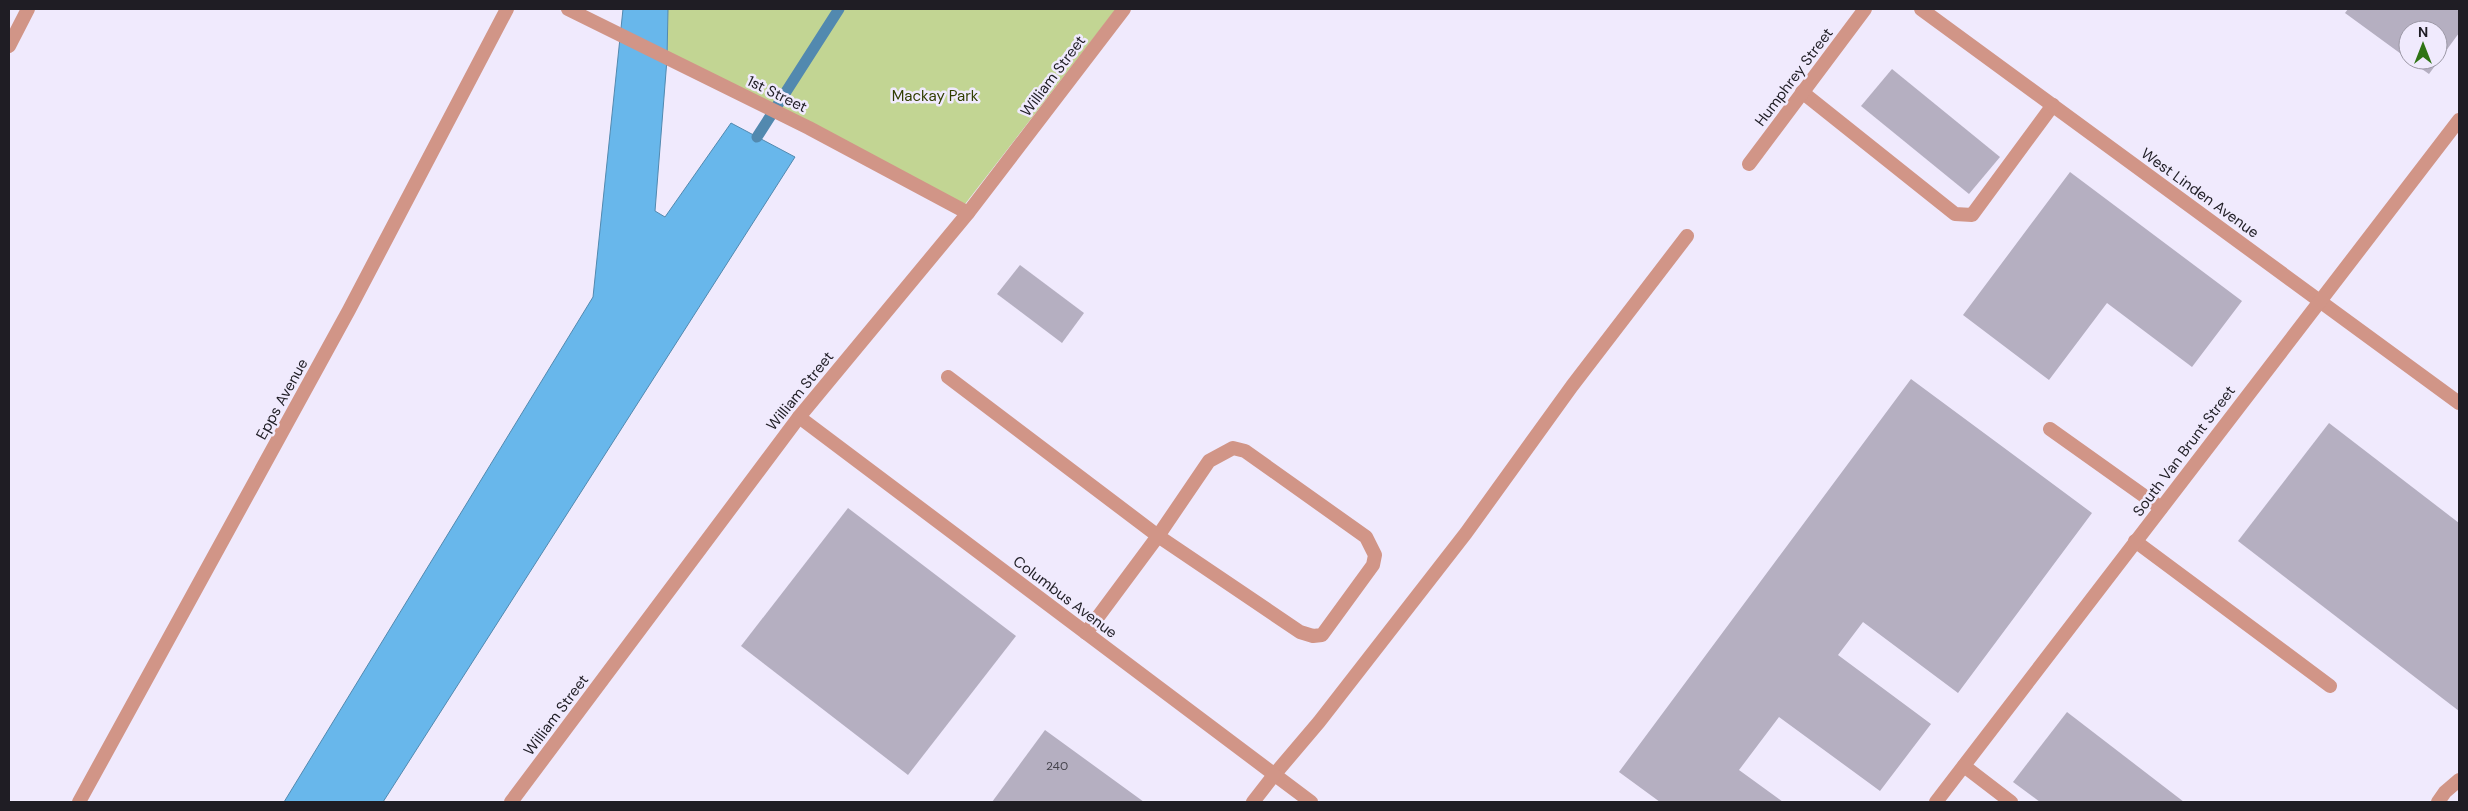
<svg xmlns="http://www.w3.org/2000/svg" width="2468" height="811" viewBox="0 0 2468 811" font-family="'DM Sans',sans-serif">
<rect width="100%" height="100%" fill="#f0eafd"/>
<polygon fill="#c2d593" points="668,9 1116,9 962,208 667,59"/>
<polygon fill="#68b7eb" stroke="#5289af" points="623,9 668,9 667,59 655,211 665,217 731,123 795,157 383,802 284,802 593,297"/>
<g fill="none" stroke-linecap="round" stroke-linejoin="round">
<polyline stroke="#5289af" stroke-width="11" points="757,137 839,9"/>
</g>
<g fill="#b5afc1">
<polygon points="2348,9 2456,9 2459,11 2459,33 2429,74 2409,60 2438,60 2438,30 2408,30 2408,59 2345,13"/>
<polygon points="1892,69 2000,157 1969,194 1861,106"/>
<polygon points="2070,172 2242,301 2192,367 2107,303 2049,380 1963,315"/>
<polygon points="1020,265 1084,313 1062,343 997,294"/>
<polygon points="1911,379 2092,513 1958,693 1863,622 1838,655 1931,724 1880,791 1779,717 1739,770 1783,802 1660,802 1619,772"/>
<polygon points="2329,423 2459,523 2459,711 2238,541"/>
<polygon points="848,508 1016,636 908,775 741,646"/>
<polygon points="2067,712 2184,802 2040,802 2013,782"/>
<polygon points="1045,730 1144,802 992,802"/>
</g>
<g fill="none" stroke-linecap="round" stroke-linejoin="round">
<g stroke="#d19587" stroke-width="14">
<polyline points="1802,92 1955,214 1972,215 2053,105"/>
<polyline points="948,377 1158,536 1300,632 1313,636 1322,635 1373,565 1375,555 1366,537 1245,451 1233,448 1209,461 1158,536 1086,633"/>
<polyline points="2050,429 2161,508"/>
<polyline points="2135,541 2330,686"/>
<polyline points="1964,766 2011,802"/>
<polyline points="1274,775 1319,722 1466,533 1572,386 1687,236"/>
<polyline points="2438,802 2445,792 2459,780"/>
</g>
<g stroke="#d19587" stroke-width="14">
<polyline points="568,9 809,128 968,213"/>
<polyline points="1921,9 2459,403"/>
<polyline points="9,46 28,9"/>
<polyline points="1749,164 1865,9"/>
<polyline points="799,417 1311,802"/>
<polyline points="79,802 349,310 507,9"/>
<polyline points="511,802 799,417 968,213 1124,9"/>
<polyline points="1253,802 1274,775"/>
<polyline points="1936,802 2459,120"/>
</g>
</g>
<g text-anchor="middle" stroke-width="5" stroke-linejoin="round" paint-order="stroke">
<g font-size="12" fill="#44424b">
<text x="1057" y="770">240</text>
</g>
<g font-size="15" fill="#1f1d24" stroke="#f0eafd">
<text transform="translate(1053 76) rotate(-53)" y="5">William Street</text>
<text transform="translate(1794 77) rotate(-53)" y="5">Humphrey Street</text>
<text transform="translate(777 94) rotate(26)" y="5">1st Street</text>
<text transform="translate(2200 193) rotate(36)" y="5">West Linden Avenue</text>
<text transform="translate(800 391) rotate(-51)" y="5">William Street</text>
<text transform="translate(282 399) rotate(-61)" y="5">Epps Avenue</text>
<text transform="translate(2184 451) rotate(-53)" y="5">South Van Brunt Street</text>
<text transform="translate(1065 597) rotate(37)" y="5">Columbus Avenue</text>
<text transform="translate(556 715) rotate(-53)" y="5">William Street</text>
</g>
<g font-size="15" fill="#313e00" stroke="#f0eafd">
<text x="935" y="101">Mackay Park</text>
</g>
</g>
<rect width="2468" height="811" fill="none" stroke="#1f1d24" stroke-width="20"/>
<g transform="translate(2423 45)"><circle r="24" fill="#f0eafd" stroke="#9c98a6"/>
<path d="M0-4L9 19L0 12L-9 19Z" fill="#2f7415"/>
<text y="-8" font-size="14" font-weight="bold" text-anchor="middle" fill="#1f1d24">N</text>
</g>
</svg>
